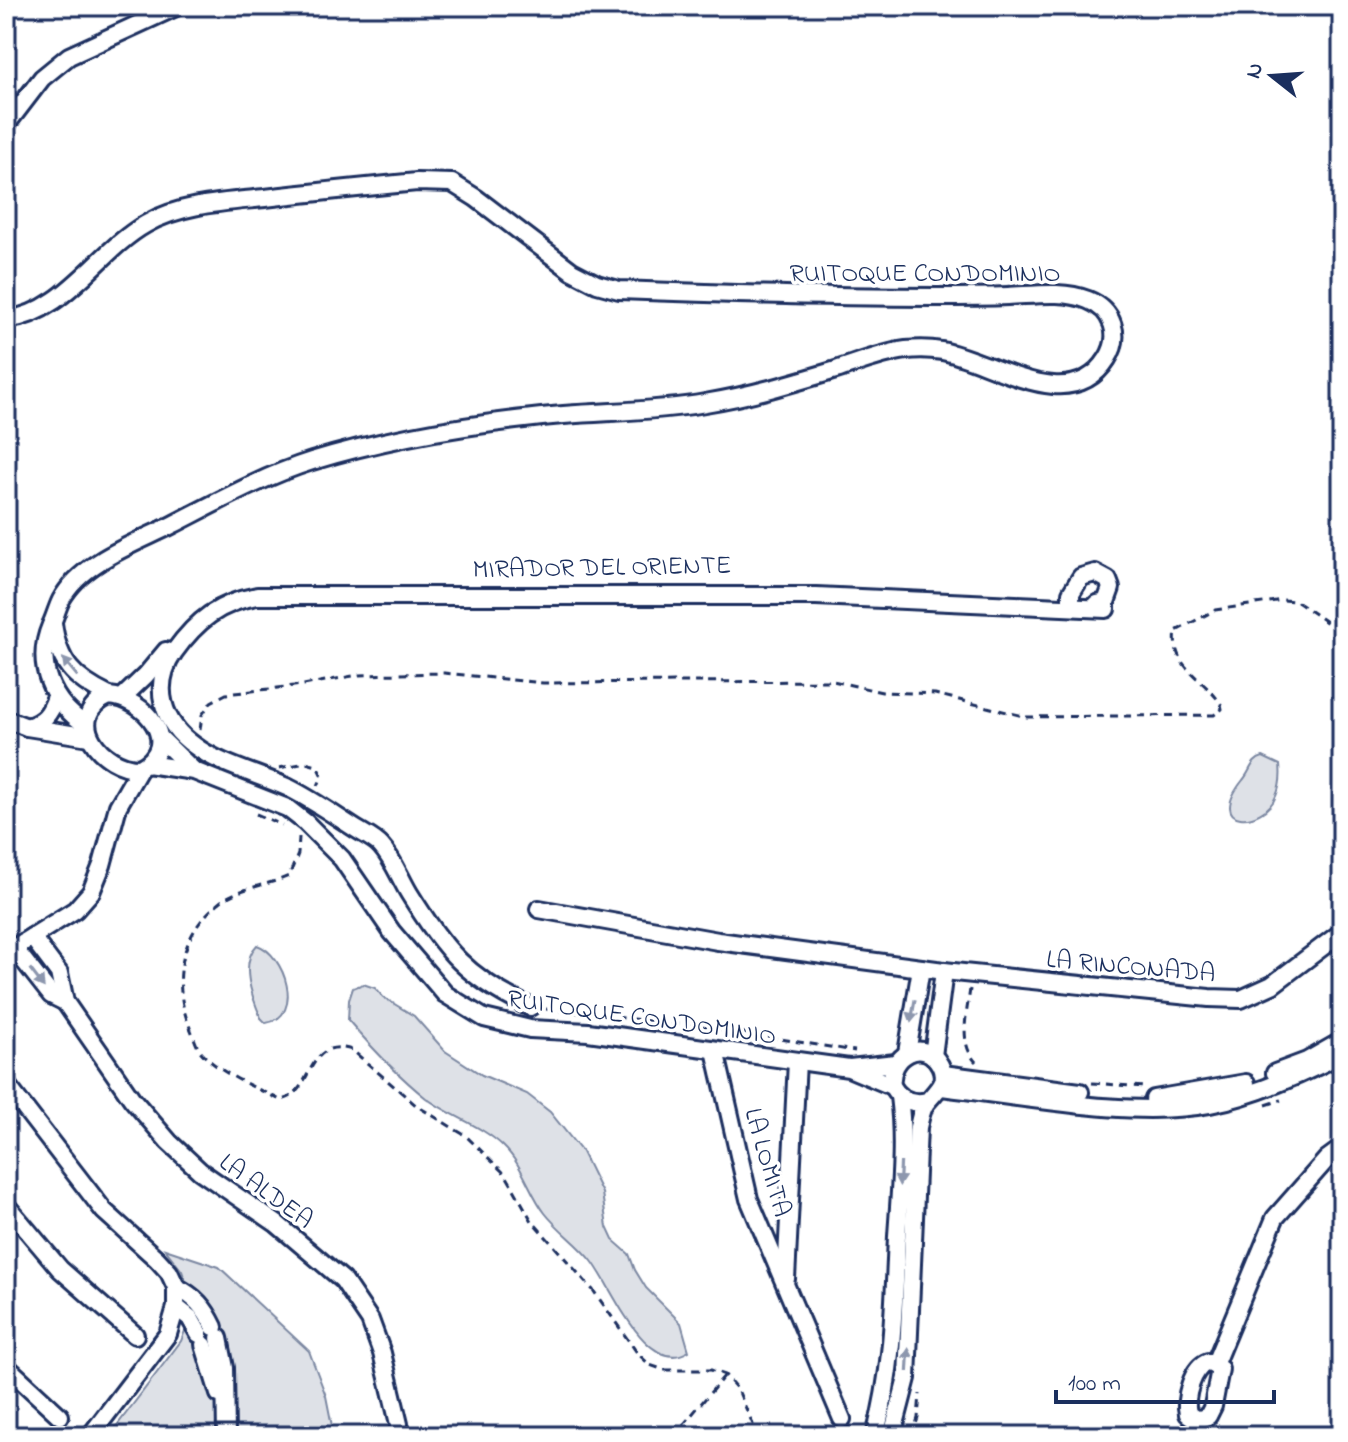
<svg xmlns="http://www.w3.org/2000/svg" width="1348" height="1442" viewBox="0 0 1348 1442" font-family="'Indie Flower',sans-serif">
<rect width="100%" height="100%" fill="#fff"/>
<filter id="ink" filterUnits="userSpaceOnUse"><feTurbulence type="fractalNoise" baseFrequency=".0125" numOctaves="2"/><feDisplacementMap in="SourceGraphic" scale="16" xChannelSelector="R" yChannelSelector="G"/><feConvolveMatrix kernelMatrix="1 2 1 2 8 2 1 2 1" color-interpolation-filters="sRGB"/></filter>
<g filter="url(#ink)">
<g fill="#dee1e7" stroke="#7c88a2" stroke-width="2">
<path d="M1263 757 1280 765C1281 774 1280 787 1276 796 1264 827 1204 829 1243 780 1251 771 1251 760 1263 757Z"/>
<path d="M257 945C285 954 305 1017 266 1023L261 1018C252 997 239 963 257 945Z"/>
<path d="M363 984 375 988 383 997 414 1016 445 1051 482 1075 527 1094 550 1112 582 1152 602 1193 607 1227 613 1240 629 1254 635 1270 646 1288 681 1323 689 1351C646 1378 612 1286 592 1261 579 1244 559 1231 545 1213 529 1192 523 1165 503 1146 481 1125 450 1116 426 1098 397 1075 372 1048 348 1020L349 1000 353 988Z"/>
<polygon points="165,1249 219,1267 309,1351 326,1396 334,1436 109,1436 181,1341 190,1318 190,1294 182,1271"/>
</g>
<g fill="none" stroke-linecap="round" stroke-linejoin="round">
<g stroke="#1b2f5e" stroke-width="22">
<g id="minor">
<polyline points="6,125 42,78 69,56 178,6"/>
<path d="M6 320C65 313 98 251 146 224 180 204 226 202 265 198 316 192 366 187 417 182L452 183 476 198 572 271 597 284 619 290C724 294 830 297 935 297 959 297 983 297 1008 296 1034 295 1063 290 1088 300 1113 310 1122 336 1107 359 1070 418 991 360 942 351 931 349 916 349 906 350 882 353 858 363 836 370 793 383 749 396 705 403 649 413 590 411 533 418 459 426 383 439 312 461 264 476 217 502 172 525 136 543 81 562 61 600 57 608 55 617 51 625 34 665 52 703 86 725"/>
<polyline points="1071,601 1071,593 1081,577 1095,573 1108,580 1111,588 1106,602 1097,604"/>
<path d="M53 623C58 663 74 679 109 696"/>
<path d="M109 696C144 698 184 744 140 768 102 769 61 718 109 696Z"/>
<polyline points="123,697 146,675 166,651"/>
<polyline points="6,719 27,727 89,737"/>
<path d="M27 727C44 722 50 714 56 697"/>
<polyline points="161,739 194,771"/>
<polyline points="147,764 194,771 287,808 305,822 342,859 392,932 445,994 484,1018 530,1029 588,1032 849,1068 892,1086"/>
<polyline points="539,909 718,941 944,971 1209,998 1241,999 1272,985 1342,932"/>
<polyline points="32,937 59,973 65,1002 132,1099 169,1142 200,1171 277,1224 343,1280 370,1320 382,1353 399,1424 399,1436"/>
<polyline points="14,948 51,995 65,1002"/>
<polyline points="6,953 75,910 91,892 102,865 118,806 140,768"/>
<path d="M530 1007C468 979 444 950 409 893 400 878 393 859 381 846 375 839 364 834 356 829 334 815 313 800 289 788 261 775 218 764 195 746 162 723 151 686 174 652 197 620 219 603 257 596H816L1106 609V602"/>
<polyline points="715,1050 749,1199 842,1419"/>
<polyline points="907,1053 921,968"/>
<polyline points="933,1056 944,971"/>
<polyline points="850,1068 896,1063"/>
<polyline points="1275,1073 1307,1061 1342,1041"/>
<polyline points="943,1074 1080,1092"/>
<polyline points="6,1084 104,1211 157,1259 169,1272 176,1287 176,1307 168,1334 90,1436"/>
<path d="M941 1087C1020 1096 1133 1119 1210 1104 1256 1095 1301 1075 1342 1054"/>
<polyline points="1154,1099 1246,1083"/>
<polyline points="6,1205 60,1269 135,1335"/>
<polyline points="786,1279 797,1061"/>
<path d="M176 1287C195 1296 205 1308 214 1327"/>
<polyline points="176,1307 190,1318 199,1334"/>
<polyline points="219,1338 225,1368 226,1436"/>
<polyline points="204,1345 219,1394"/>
<path d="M1208 1362 1220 1369 1213 1406 1208 1416 1197 1420 1188 1414C1184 1398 1192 1368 1208 1362Z"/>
<polyline points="1215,1363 1275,1218 1327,1159 1342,1148"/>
<polyline points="6,1366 60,1416"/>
<path d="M875 1436C893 1370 894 1304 897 1236 900 1190 905 1142 899 1096"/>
<path d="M892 1436 907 1378 918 1127C920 1120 921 1110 926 1103 935 1091 949 1083 940 1065 925 1036 888 1055 892 1086 900 1100 912 1105 927 1101"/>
</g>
</g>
<g stroke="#1b2f5e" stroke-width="3" stroke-dasharray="8 6" stroke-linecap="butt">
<path d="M200 730 202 715 211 702 226 694 303 685 358 675 444 673 543 683 833 681 882 692 935 694 1027 717 1214 715 1222 709 1221 704C1203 677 1170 667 1176 631L1215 610 1283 600 1296 601 1342 633"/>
<polyline points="279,768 306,763 317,766 322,776 318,786"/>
<polyline points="256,814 282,825"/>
<path d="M299 837 298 854 289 876C267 886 240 887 220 902 179 934 171 984 191 1030 194 1037 196 1046 201 1052 220 1074 255 1087 280 1100 314 1096 305 1035 352 1050L417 1106 466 1136 506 1175 532 1221 593 1290 638 1354 650 1365 664 1370H711L725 1375 738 1390 758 1436"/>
<path d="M970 989C967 1013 958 1043 976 1062"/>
<polyline points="546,1009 719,1029 855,1051"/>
<polyline points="1092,1083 1144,1087"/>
<polyline points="1266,1105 1281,1100"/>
<polyline points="674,1436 725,1375"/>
<polyline points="912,1436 918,1418 920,1394"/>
</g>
<use href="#minor" stroke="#fff" stroke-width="16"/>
</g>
<defs><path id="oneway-solid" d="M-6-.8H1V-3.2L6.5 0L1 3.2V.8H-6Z" transform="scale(2)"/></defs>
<g fill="#8d97ae">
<use href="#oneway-solid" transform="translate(70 667) rotate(-129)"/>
<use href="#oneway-solid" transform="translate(37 978) rotate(53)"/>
<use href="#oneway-solid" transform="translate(913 1011) rotate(100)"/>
<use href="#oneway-solid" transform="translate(900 1174) rotate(93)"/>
<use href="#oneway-solid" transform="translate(908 1360) rotate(-87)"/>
</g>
</g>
<g text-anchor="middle" stroke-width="7" stroke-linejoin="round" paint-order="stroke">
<g font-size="26" fill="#1b2f5e" stroke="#fff">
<text x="925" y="281">RUITOQUE CONDOMINIO</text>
<text transform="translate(602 566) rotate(-1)" y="9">MIRADOR DEL ORIENTE</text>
<text transform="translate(1131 965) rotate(5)" y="9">LA RINCONADA</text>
<text transform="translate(642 1016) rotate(8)" y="9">RUITOQUE CONDOMINIO</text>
<text transform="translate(769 1162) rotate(74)" y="9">LA LOMITA</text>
<text transform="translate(267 1190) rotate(36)" y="9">LA ALDEA</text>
</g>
</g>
<rect width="1348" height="1442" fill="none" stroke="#fff" stroke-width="32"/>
<rect x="16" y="16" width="1316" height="1410" fill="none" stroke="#1b2f5e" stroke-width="3" filter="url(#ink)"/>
<g transform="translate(1272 76) rotate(287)" stroke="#ffffff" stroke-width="6" paint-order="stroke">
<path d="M0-6L14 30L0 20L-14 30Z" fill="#1b2f5e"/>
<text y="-12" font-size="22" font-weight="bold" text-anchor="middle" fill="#1b2f5e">N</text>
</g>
<path d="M1056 1390v12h218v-12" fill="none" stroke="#1b2f5e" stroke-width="4"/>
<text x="1068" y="1390" font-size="24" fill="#1b2f5e" stroke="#ffffff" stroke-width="6" paint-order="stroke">100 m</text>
</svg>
